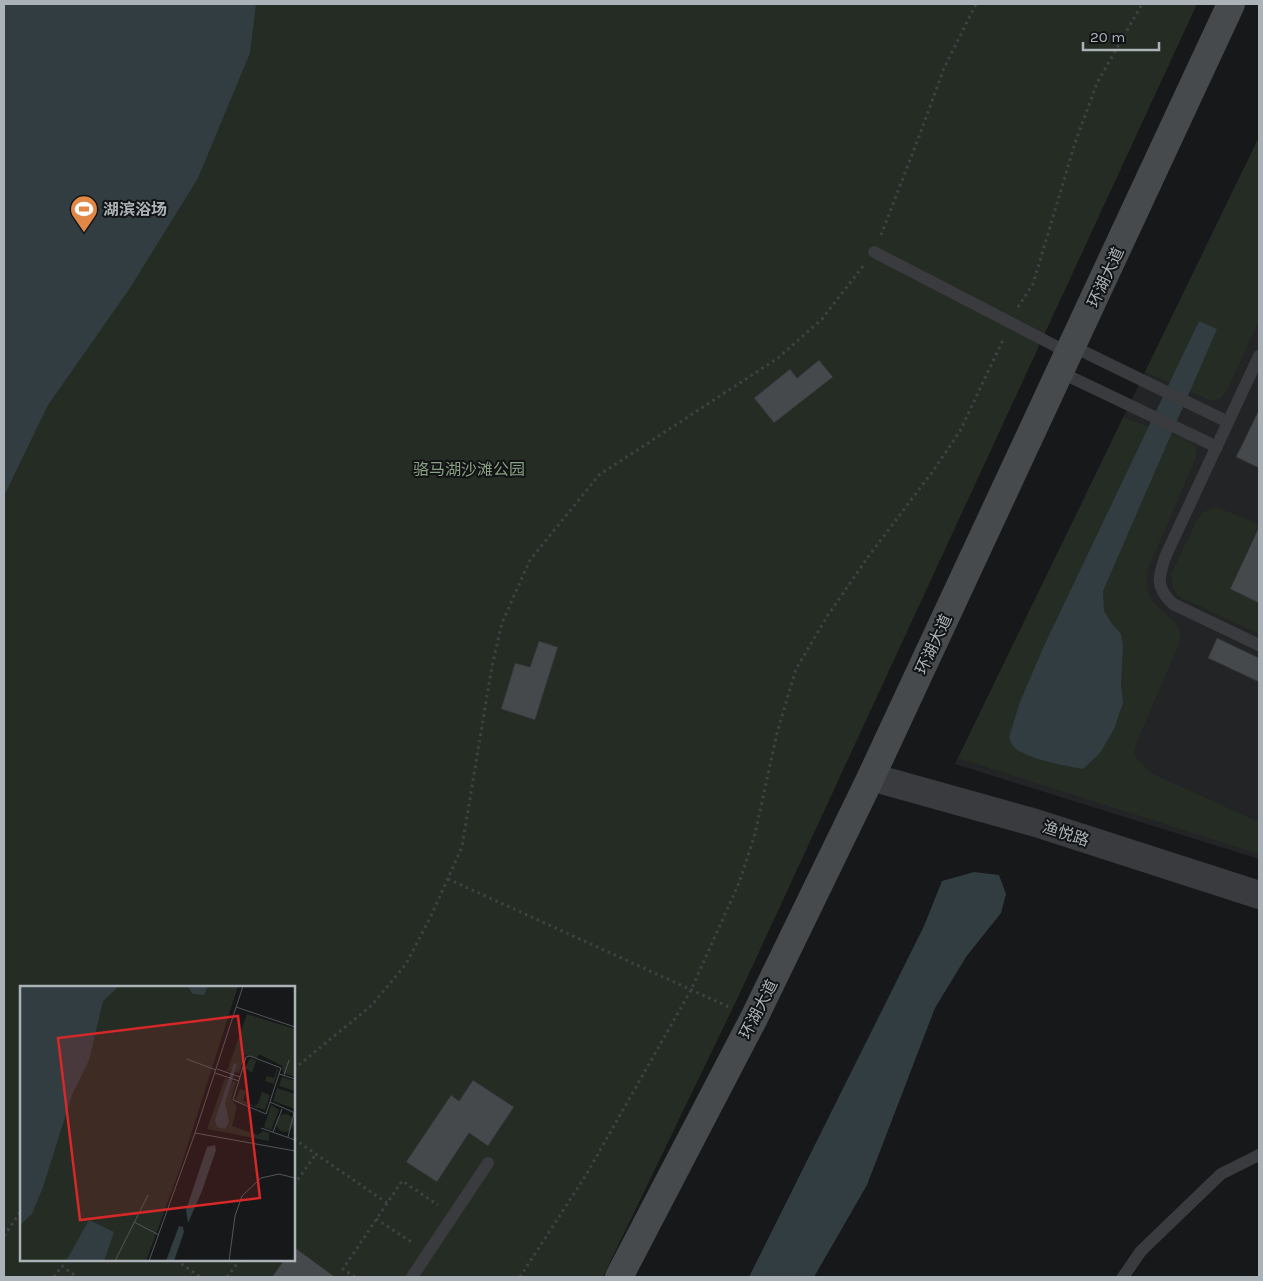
<svg xmlns="http://www.w3.org/2000/svg" width="1263" height="1281" viewBox="0 0 1263 1281" font-family="Karla,'Noto Sans SC',sans-serif">
<rect width="100%" height="100%" fill="#171819"/>
<polygon fill="#232426" points="1259,137 1259,859 955,764"/>
<g fill="#242c24" fill-rule="evenodd">
<path d="M4 4H1197L741 991 603 1277H4ZM21 987H294V1260H21Z"/>
<polygon points="1259,137 1259,321 1228,388 1221,398 1212,401 1145,372"/>
<path d="M1123 418 1189 440 1196 447V457L1147 571C1142 613 1176 610 1180 632 1181 635 1179 640 1179 644L1137 741 1134 755 1151 773 1259 822V854L958 758Z"/>
<polygon points="1215,508 1221,509 1259,524 1230,589 1259,603 1259,634 1178,596 1172,586 1171,574 1197,520 1203,512"/>
</g>
<g fill="#313d41">
<polygon points="4,4 256,4 250,53 198,178 130,288 48,405 4,496"/>
<path d="M1199 321 1217 329 1103 591 1104 611 1112 624 1121 634 1123 647 1121 684 1123 703 1114 729 1100 753 1083 769C1066 766 1026 759 1014 747 1012 745 1010 740 1009 737L1020 702 1043 648Z"/>
<polygon points="974,872 999,875 1006,894 1001,913 966,957 935,1008 867,1185 814,1277 749,1277 924,926 942,881"/>
</g>
<g fill="#46494c" stroke="#313235">
<polygon points="819,360 833,377 774,423 754,398 790,369 797,378"/>
<polygon points="1258,412 1259,412 1259,468 1236,457"/>
<polygon points="1259,527 1259,603 1230,589"/>
<polygon points="1217,638 1259,658 1259,682 1208,658"/>
<polygon points="539,641 558,647 535,720 501,709 515,663 530,667"/>
<polygon points="473,1080 514,1107 488,1146 469,1133 437,1182 406,1162 451,1095 459,1101"/>
<polygon points="294,1247 335,1277 272,1277 284,1260 294,1260"/>
</g>
<g fill="none" stroke-linecap="round" stroke-linejoin="round">
<g stroke="#3f4245" stroke-width="3" stroke-dasharray="2.5 4" stroke-linecap="butt">
<polyline points="881,235 920,134 944,68 976,4"/>
<polyline points="1018,307 1033,284 1075,143 1097,83 1142,4"/>
<polyline points="448,879 729,1007"/>
<polyline points="294,1069 372,1005 406,964 431,916 462,847 492,666 502,623 530,560 599,475 778,358 822,319 863,266"/>
<polyline points="294,1139 387,1203"/>
<polyline points="294,1185 316,1154"/>
<polyline points="376,1219 413,1243"/>
<polyline points="4,1236 21,1211"/>
<polyline points="176,1260 200,1277"/>
<polyline points="54,1277 62,1266 77,1277"/>
<polyline points="227,1277 240,1260"/>
<polyline points="355,1277 343,1269 402,1181 438,1205"/>
<polyline points="520,1277 586,1175 691,990 739,883 755,834 777,733 796,669 828,615 868,557 933,471 960,431 1003,340"/>
</g>
<g stroke="#393b3e" stroke-width="12">
<polyline points="874,252 1069,353"/>
<polyline points="1072,346 1228,422"/>
<path d="M1259 356 1166 555C1158 577 1155 587 1173 604L1259 645"/>
<polyline points="1060,372 1217,447"/>
<polyline points="412,1277 488,1163"/>
<polyline points="1123,1277 1141,1251 1221,1174 1259,1155"/>
</g>
<polyline stroke="#393b3e" stroke-width="28" points="871,777 1036,823 1259,895"/>
<polyline stroke="#474a4d" stroke-width="28" points="619,1277 754,1018 871,777 1231,4"/>
</g>
<defs>
<g id="stadium-pin" transform="scale(1.4375)"><path d="M0 17L-7.5 6A9.5 9.5 0 1 1 7.5 6Z" fill="#e18847" stroke="#121314"/><path d="M0-5a6.5 5 0 1 0 0 10a6.5 5 0 1 0 0-10ZM-3.5-1.8h7v3.6h-7Z" fill="#fff"/></g>
</defs>
<g fill-rule="evenodd">
<use href="#stadium-pin" x="84" y="209"/>
</g>
<g text-anchor="middle" stroke-width="4" stroke-linejoin="round" paint-order="stroke">
<g font-size="16" font-weight="bold" fill="#abb2b8" stroke="#121314" text-anchor="start">
<text x="103" y="215">湖滨浴场</text>
</g>
<g font-size="16" fill="#abb2b8" stroke="#121314">
<text transform="translate(1105 277) rotate(-65)" y="6">环湖大道</text>
<text transform="translate(933 644) rotate(-65)" y="6">环湖大道</text>
<text transform="translate(1066 833) rotate(18)" y="6">渔悦路</text>
<text transform="translate(758 1009) rotate(-63)" y="6">环湖大道</text>
</g>
<g font-size="16" fill="#89a184" stroke="#121314">
<text x="469" y="475">骆马湖沙滩公园</text>
</g>
</g>
<g transform="translate(20 986)">
<rect width="275" height="275" fill="#171819"/>
<path d="M55 0H218L161 180 126 275H0V161ZM227 28 275 43V91L263 87 262 80 239 68 237 72 225 69 219 87 207 85ZM230 72 258 83 254 98 245 95 247 90 254 92 257 82 236 75 232 87 225 82ZM262 91 275 95V105L259 100ZM205 92 216 96 211 113 217 121 212 140 238 149 243 145 249 147V155L187 143ZM257 102 275 108V123L253 115ZM220 103 226 105 223 114 234 120 238 118 242 106 250 109 245 124 215 115ZM251 119 259 124 251 144 244 141ZM256 137a9 9 0 1 1 18 0a9 9 0 1 1-18 0Z" fill="#242c24"/>
<path d="M0 0H99L83 15 69 74 52 109 23 201 12 228 0 239ZM188 0 184 9 173 8 168 1ZM214 77 217 78 205 117 209 136 205 143 197 141 195 134ZM195 159 196 164 182 205 168 237 166 224 187 161ZM69 234 94 246 84 275H46ZM159 240 163 241 164 246 154 275H146Z" fill="#313d41"/>
<path fill="none" stroke="#525659" stroke-width="1" d="M216 21 275 41M230 70 261 82 246 128 213 114 226 71ZM167 73 196 84M197 83 220 91M195 87 219 95M259 88 275 93M264 89 269 74M250 116 275 127M241 142 275 154M253 146 262 123M175 147 275 165M268 151 274 127M114 236 139 249M95 275 128 209M129 275 175 147 223 0M209 275 215 230 222 210 241 192 259 188 275 192"/>
<path fill="#d62828" fill-opacity="0.15" stroke="#d62828" stroke-width="2.5" d="M218 30 240 212 60 234 38 52Z"/>
<rect width="275" height="275" fill="none" stroke="#abb2b8" stroke-width="2.5"/>
</g>
<rect width="1263" height="1281" fill="none" stroke="#abb2b8" stroke-width="10"/>
<path d="M1083 42v8h76v-8" fill="none" stroke="#abb2b8" stroke-width="2.5"/>
<text x="1090" y="42" font-size="15" fill="#abb2b8" stroke="#121314" stroke-width="4" paint-order="stroke">20 m</text>
</svg>
